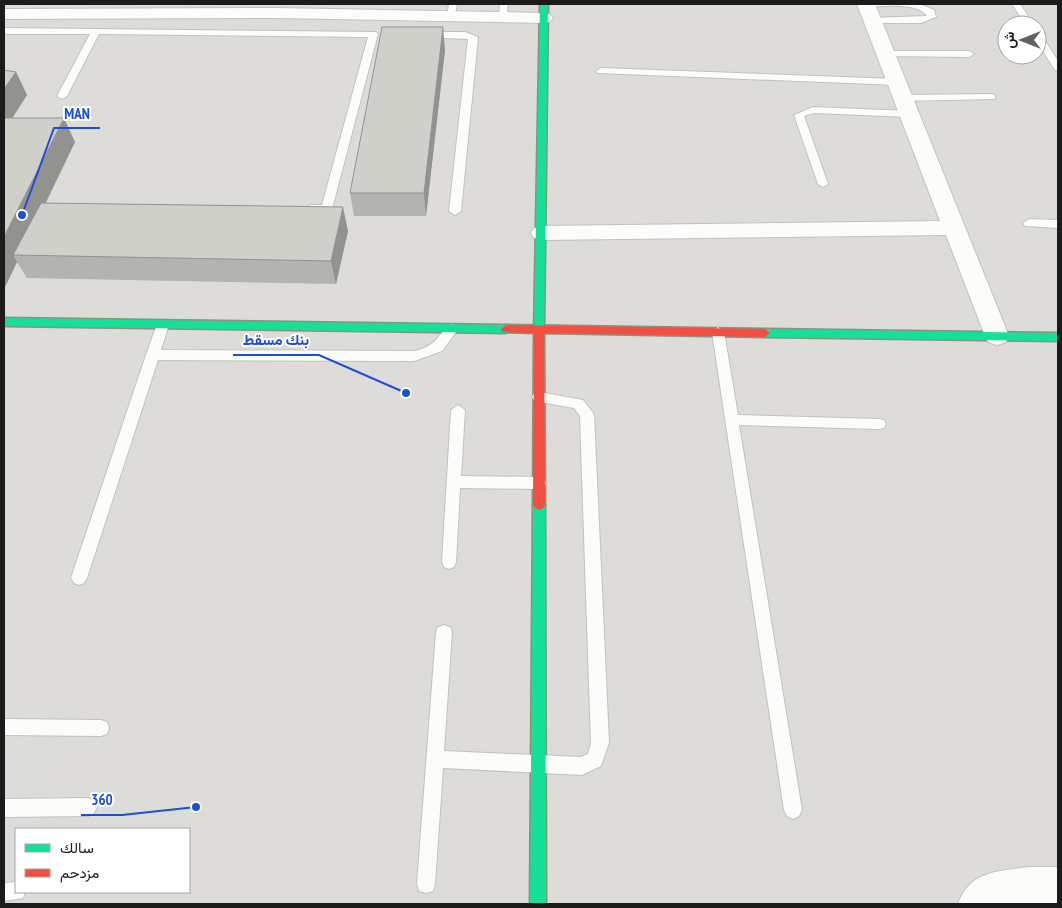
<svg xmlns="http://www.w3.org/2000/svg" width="1062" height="908" viewBox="0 0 1062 908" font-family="'PT Sans Narrow',Vazirmatn,sans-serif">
<rect width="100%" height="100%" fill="#eaeae4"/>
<path fill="#dddcd9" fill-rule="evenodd" d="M4 4H1058V904H4ZM1007 25H1037V55H1007ZM16 829H189V892H16Z"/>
<polygon fill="#dcdcda" points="4,745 52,746 24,829 16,829 16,853 4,891"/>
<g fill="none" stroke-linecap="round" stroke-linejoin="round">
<g stroke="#c2c2c0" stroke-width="2">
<g id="lane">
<polygon points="449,4 457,4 454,18 447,16"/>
<polygon points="500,4 508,4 506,19 499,17"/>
<path d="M862 4H920L934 10 936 17 921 23H872L869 22V18L927 16C919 2 881 6 866 7Z"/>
<polygon points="1012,4 1020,4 1034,25 1026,25"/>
<path d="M4 28 376 32 378 34 332 209C327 215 310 215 305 209L310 205H322L368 37 99 34 67 96 62 99 57 96 90 34H4Z"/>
<polygon points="426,32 465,32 478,37 461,211 455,215 449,211 468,39 423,37 423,33"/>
<polygon points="1037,32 1040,33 1058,61 1058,71 1055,70 1037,42"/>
<polygon points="886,51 969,51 974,54 969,57 883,56 883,52"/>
<polygon points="601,68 897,79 902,82 897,85 598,73 596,71"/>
<polygon points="992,94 995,95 995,99 903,101 898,98 903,95"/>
<polygon points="813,107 909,111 914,114 909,117 814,113 804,116 828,184 823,187 818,184 794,115"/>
<polygon points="1029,219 1058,220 1058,228 1025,226 1023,223"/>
<path d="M163 320 169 324 161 350 414 351C441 346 440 327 453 324L459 328 442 351 414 361 158 360 87 578 84 583 79 585 74 583 71 578 146 355 157 324Z"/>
<polygon points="718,327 724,332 738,415 879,419 884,420 886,424 884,428 879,429 739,425 802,810 799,816 793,819 787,816 784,810 712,332"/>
<polygon points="539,392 583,400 594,414 609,743 601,766 582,775 443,768 435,884 433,891 426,893 419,891 417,884 436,632 438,627 444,625 450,627 452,632 444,751 581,757 588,754 591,743 580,416 574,408 534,401 532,397 534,393"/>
<polygon points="458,405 465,410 461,476 539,477 544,479 546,483 544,487 539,489 460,488 456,562 454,567 449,569 444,567 442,562 451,410"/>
<polygon points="4,719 101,720 107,722 109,728 107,734 101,736 4,735"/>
<polygon points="88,798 94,801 97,807 94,813 88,816 4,817 4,799"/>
<polygon points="16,882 16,892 25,892 23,898 4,901 4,883"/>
</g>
</g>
<g stroke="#c2c2c0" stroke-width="2">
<g id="street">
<polygon points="857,4 875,4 1009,336 1006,342 997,345 988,342 985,336 946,235 542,240 534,238 531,233 534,228 542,226 940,221"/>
<polygon points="275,8 544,13 550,14 553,18 550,22 544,23 275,18 4,19 4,9"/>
<path d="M1030 867H1058V904H958C970 870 999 871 1030 867Z"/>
</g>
</g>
<g stroke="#89947c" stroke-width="3">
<g id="fast">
<polygon points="540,4 548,4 544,333 539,337 534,333"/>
<polygon points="4,318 506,325 511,329 506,333 4,326"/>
<polygon points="765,329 1058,333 1058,341 765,337 760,333"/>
<polygon points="539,500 543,502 545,505 546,904 530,904 533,505 535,502"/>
</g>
</g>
<g stroke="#89947c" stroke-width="3">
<polygon id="jam" points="506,325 765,329 770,333 765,337 544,333 545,505 543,508 539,510 535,508 533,505 534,333 502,332 501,329"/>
</g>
<use href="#lane" fill="#fcfcfb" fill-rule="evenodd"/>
<use href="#street" fill="#fcfcfb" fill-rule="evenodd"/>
<use href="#fast" fill="#16e098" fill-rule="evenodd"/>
<use href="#jam" fill="#f24e42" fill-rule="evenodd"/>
</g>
<g fill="#b3b3af">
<polygon points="445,50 426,216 354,216 350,193"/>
<polygon points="4,70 16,72 27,95 12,118 75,142 46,203 348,231 336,284 27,278 17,262 4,289"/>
</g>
<g fill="#92928e">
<polygon points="443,27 445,50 426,216 424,193"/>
<polygon points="16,72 27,95 4,131 4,89"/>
<polygon points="64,118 75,142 20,255 13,255 17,262 4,289 4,237"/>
<polygon points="343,207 348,231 336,284 331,261"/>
</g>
<g fill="#d0d0cb" stroke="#92928e">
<polygon points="382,27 443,27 424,193 350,193"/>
<polygon points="4,70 16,72 4,89"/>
<polygon points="4,118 64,118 4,237"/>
<polygon points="41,203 343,207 331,261 13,255"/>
</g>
<path fill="none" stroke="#1d4ed8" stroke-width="2" d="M22 215L54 128H100M406 393L319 355H233M196 807L122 815H81"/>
<g fill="#1d4ed8" stroke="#fff" stroke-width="2">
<circle cx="22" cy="215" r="5"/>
<circle cx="406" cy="393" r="5"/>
<circle cx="196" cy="807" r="5"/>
</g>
<g font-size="15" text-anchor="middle" font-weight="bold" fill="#1d4ed8" stroke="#fff" stroke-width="4" stroke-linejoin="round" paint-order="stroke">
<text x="77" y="119">MAN</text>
<text x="276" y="345">بنك مسقط</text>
<text x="102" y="805">360</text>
</g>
<rect width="1062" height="908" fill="none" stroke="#1b1b1b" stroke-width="10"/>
<rect x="15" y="828" width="175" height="65" fill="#ffffff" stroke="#a4a4a4"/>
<rect x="25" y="844" width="25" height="8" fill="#16e098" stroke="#a4a4a4"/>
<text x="60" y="853" font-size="15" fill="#1b1b1b">سالك</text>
<rect x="25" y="869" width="25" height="8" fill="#f24e42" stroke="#a4a4a4"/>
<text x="60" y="878" font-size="15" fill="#1b1b1b">مزدحم</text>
<g transform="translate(1022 40) rotate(270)"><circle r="24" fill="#ffffff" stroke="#a4a4a4"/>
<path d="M0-4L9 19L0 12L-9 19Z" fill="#636361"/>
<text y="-8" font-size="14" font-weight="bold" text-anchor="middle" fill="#1b1b1b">ش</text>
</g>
</svg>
